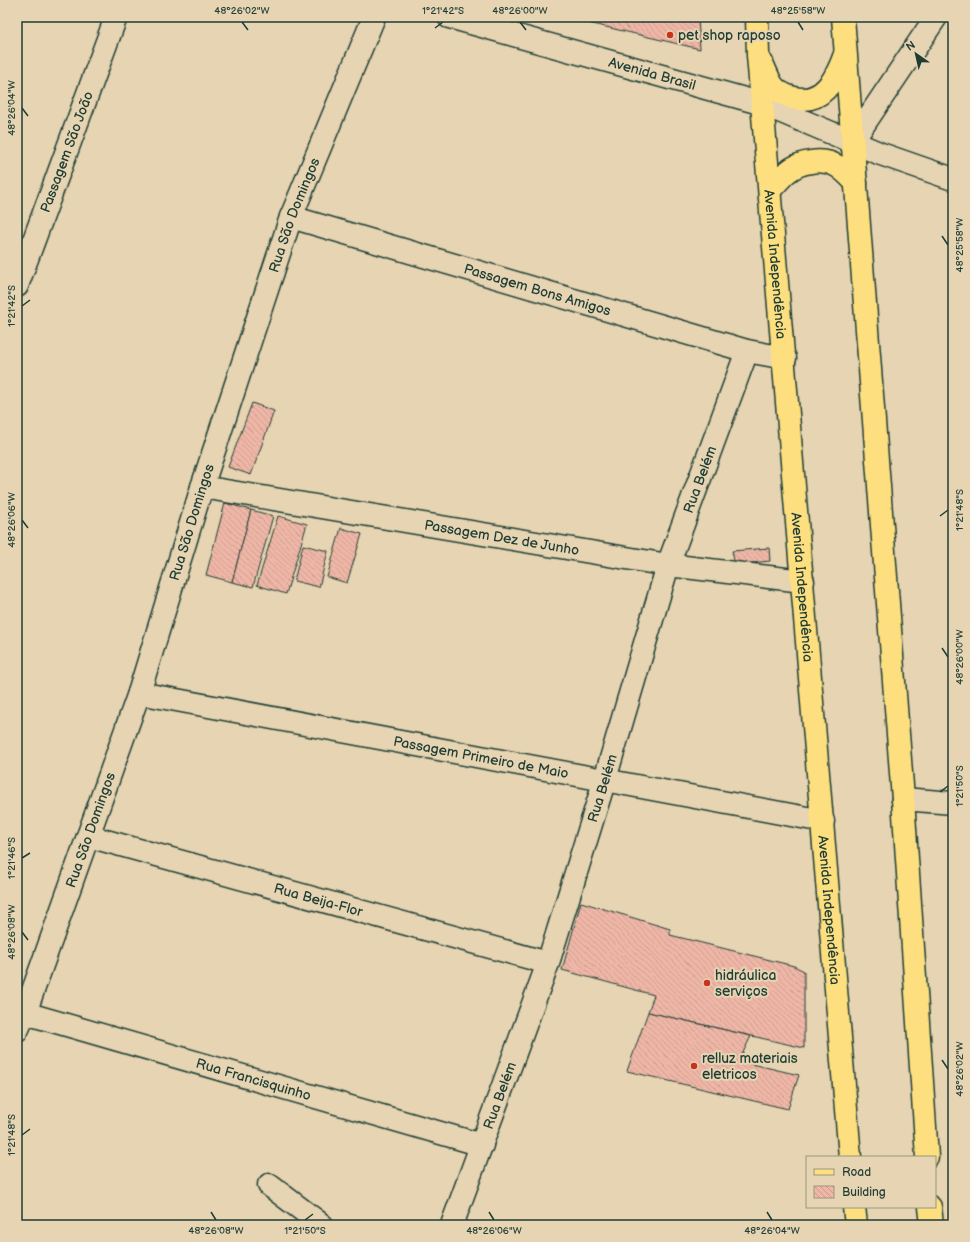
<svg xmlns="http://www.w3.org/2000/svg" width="970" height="1242" viewBox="0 0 970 1242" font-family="'Balsamiq Sans',sans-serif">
<defs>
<pattern id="building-back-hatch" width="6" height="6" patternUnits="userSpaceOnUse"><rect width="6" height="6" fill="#efb6a7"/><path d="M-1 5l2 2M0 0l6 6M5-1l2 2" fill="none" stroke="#cc9d90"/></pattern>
</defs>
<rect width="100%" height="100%" fill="#e6d4b2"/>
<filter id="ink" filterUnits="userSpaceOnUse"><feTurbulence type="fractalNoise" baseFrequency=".025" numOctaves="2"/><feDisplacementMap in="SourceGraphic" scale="8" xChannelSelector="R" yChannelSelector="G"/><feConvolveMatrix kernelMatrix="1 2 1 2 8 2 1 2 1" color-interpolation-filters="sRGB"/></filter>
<g filter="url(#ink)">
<g fill="url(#building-back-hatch)" stroke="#1f3d34">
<polygon points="582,17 698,17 700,49 580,21"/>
<polygon points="252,403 274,411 251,475 228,467"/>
<polygon points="225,503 251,510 232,582 206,575"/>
<polygon points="251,510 273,516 253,587 232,582"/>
<polygon points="278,516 307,524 286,594 257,585"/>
<polygon points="341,528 362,534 347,583 327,577"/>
<polygon points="303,545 328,551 319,587 294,581"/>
<polygon points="769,548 770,561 735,565 732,551"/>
<polygon points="581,902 670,929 670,935 794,966 804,971 804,1048 648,1012 654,995 562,970"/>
<polygon points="648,1012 751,1036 739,1061 799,1075 788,1109 627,1071"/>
</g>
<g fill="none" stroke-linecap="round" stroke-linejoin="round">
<g stroke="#1f3d34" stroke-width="25">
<g id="minor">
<polyline points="852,142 936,17"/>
<path id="s1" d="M291 217 747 351 785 358"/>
<path id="s2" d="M17 286 116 17"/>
<path id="s3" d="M202 487 668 565 803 581"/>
<path id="s4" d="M139 693 823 821"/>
<polyline points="903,799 953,803"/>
<path id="s5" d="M88 836 548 963"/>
<path id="s6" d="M25 1013 482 1145"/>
<path id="s7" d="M17 1031 25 1013 139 693 202 487 291 217 374 17"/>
<polyline points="269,1185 322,1225"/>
<path id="s8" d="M452 1225 548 963 605 779 668 565 747 351"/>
</g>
</g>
<g stroke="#1f3d34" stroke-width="25">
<g id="secondary">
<path id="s9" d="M449 17 763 104 881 154 953 179"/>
</g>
</g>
<g stroke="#1f3d34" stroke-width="25">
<g id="primary">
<path id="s10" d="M757 17 758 55 850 1157"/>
<polyline points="843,17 903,799 927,1157"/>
<path d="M762 63C765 70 768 77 771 83 776 91 786 96 794 98 823 105 837 77 845 54"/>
<path d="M771 189C776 183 781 178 786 173 794 166 802 163 811 162 832 158 843 169 856 183"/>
<polyline points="854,1207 856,1225"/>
<polyline points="930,1207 932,1225"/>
</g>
</g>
<use href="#minor" stroke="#e6d4b2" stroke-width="22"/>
<use href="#secondary" stroke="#e6d4b2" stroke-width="22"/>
<use href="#primary" stroke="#fedf80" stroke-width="22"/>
</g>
</g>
<path fill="none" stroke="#1f3d34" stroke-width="1.5" d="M242 22 248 30M520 22 526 30M798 22 803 30M435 28 443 22M22 108 28 116M942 236 948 245M22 306 30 300M940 516 948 510M22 520 28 528M942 648 948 657M940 792 948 786M22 858 30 853M22 932 28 940M942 1060 948 1069M22 1135 30 1129M211 1212 216 1220M489 1212 494 1220M767 1212 772 1220M305 1220 313 1214"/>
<g fill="#c8321e" stroke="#e6d4b2" stroke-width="1.5">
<circle cx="670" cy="35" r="4"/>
<circle cx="707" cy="983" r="4"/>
<circle cx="694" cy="1066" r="4"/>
</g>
<g text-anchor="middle" stroke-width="4" stroke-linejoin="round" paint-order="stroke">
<g font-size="14" fill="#1f3d34" stroke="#e6d4b2" text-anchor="start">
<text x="678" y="40">pet shop raposo</text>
<text x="715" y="980">hidráulica<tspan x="715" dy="16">serviços</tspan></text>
<text x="702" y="1063">relluz materiais<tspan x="702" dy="16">eletricos</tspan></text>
</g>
<g font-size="14" fill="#1f3d34" stroke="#e6d4b2">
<text dy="5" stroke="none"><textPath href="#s9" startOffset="211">Avenida Brasil</textPath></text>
<text dy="5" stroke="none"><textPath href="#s2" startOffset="143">Passagem São João</textPath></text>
<text dy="5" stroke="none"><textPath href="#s7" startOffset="862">Rua São Domingos</textPath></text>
<text dy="5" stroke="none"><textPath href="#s10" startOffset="248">Avenida Independência</textPath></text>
<text dy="5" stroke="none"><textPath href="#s1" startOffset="257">Passagem Bons Amigos</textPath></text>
<text dy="5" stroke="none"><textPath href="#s8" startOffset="786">Rua Belém</textPath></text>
<text dy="5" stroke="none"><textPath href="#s7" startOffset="538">Rua São Domingos</textPath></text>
<text dy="5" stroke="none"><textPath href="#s3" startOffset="304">Passagem Dez de Junho</textPath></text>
<text dy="5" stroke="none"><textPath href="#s10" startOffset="572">Avenida Independência</textPath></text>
<text dy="5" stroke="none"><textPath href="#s4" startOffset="348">Passagem Primeiro de Maio</textPath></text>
<text dy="5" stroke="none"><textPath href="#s8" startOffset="462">Rua Belém</textPath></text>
<text dy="5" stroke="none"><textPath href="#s7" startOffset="214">Rua São Domingos</textPath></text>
<text dy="5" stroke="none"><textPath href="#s5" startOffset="239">Rua Beija-Flor</textPath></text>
<text dy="5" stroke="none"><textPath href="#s10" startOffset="896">Avenida Independência</textPath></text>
<text dy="5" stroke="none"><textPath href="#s6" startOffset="238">Rua Francisquinho</textPath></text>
<text dy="5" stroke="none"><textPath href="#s8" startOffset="138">Rua Belém</textPath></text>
</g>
</g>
<rect width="970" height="1242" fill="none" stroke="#e6d4b2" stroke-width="44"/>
<rect x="806" y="1156" width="130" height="52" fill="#e6d4b2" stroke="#969880"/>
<rect x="814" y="1169" width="20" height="6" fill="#fedf80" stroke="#969880"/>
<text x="842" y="1176" font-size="12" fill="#1f3d34">Road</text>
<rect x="814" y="1186" width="20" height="12" fill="url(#building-back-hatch)" stroke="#969880"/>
<text x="842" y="1196" font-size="12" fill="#1f3d34">Building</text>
<g transform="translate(916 54) rotate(326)" stroke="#e6d4b2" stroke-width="3" paint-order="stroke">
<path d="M0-3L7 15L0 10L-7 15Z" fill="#1f3d34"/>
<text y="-6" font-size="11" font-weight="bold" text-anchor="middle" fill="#1f3d34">N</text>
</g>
<rect x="22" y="22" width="926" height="1198" fill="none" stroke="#1f3d34" stroke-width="1.5"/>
<g font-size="10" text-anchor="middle" fill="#1f3d34">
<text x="242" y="14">48°26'02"W</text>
<text x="443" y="14">1°21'42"S</text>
<text x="520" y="14">48°26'00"W</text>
<text x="798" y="14">48°25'58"W</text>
<text transform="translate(11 108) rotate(-90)" y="4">48°26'04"W</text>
<text transform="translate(959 245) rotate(-90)" y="4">48°25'58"W</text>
<text transform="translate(11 306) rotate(-90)" y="4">1°21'42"S</text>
<text transform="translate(959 510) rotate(-90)" y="4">1°21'48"S</text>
<text transform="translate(11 520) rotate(-90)" y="4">48°26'06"W</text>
<text transform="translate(959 657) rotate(-90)" y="4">48°26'00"W</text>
<text transform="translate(959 786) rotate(-90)" y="4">1°21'50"S</text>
<text transform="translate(11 858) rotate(-90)" y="4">1°21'46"S</text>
<text transform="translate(11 932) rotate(-90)" y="4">48°26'08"W</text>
<text transform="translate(959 1069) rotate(-90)" y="4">48°26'02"W</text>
<text transform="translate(11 1135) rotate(-90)" y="4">1°21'48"S</text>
<text x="216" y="1234">48°26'08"W</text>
<text x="305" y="1234">1°21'50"S</text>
<text x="494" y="1234">48°26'06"W</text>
<text x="772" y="1234">48°26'04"W</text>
</g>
</svg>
